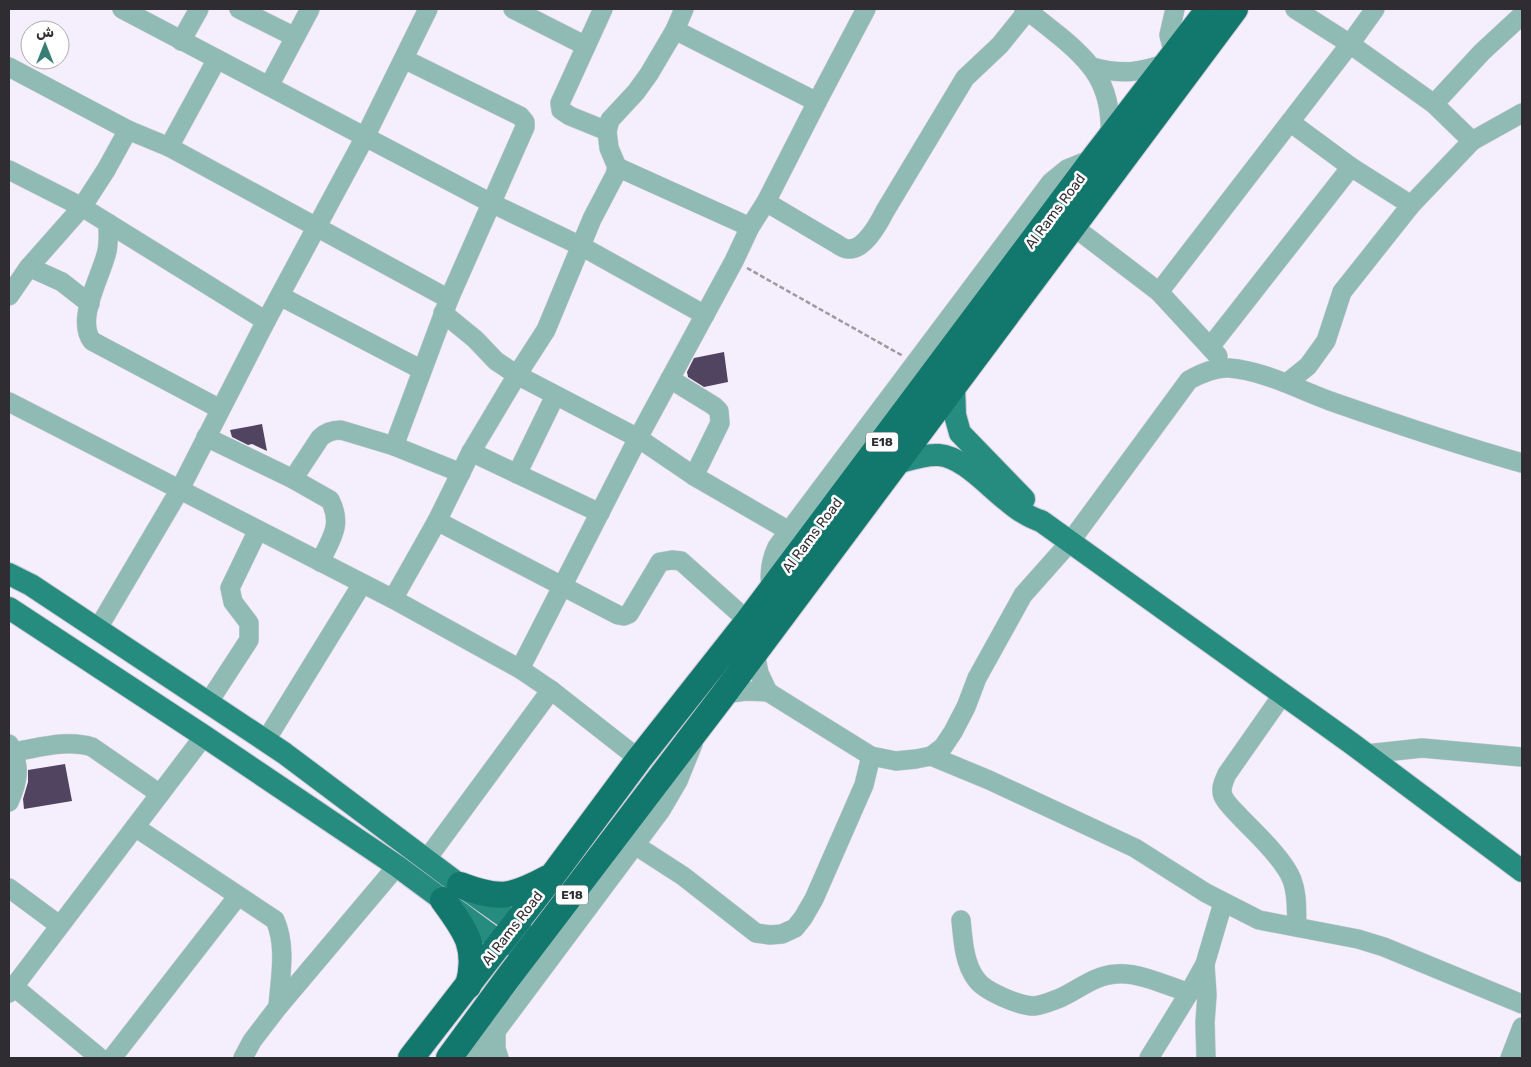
<svg xmlns="http://www.w3.org/2000/svg" width="1531" height="1067" viewBox="0 0 1531 1067" font-family="Rubik,'Noto Sans Arabic',sans-serif">
<rect width="100%" height="100%" fill="#f5effd"/>
<g fill="#504460">
<polygon points="724,352 728,382 704,387 688,377 687,372 694,358"/>
<polygon points="262,424 267,451 252,444 248,445 232,437 230,430"/>
<polygon points="65,764 72,801 24,809 23,799 28,782 28,770"/>
</g>
<g fill="none" stroke-linecap="round" stroke-linejoin="round">
<g stroke="#d1ccd8" stroke-width="20">
<g id="minor">
<polyline points="122,9 491,203 581,246 705,315"/>
<polyline points="239,9 295,37"/>
<polyline points="513,9 586,46"/>
<polyline points="603,9 560,103 561,110 570,116 607,131"/>
<path d="M1024 9C1034 15 1043 23 1052 30 1092 61 1113 85 1110 138"/>
<polyline points="1295,9 1350,44 1434,104 1472,141"/>
<polyline points="675,30 817,102"/>
<polyline points="181,41 199,9"/>
<polyline points="1174,56 1169,35 1175,9"/>
<polyline points="9,67 128,130 169,147 449,299"/>
<path d="M1092 67C1122 75 1140 73 1169 62"/>
<polyline points="269,86 310,9"/>
<polyline points="1434,104 1482,52 1522,15"/>
<polyline points="1290,122 1351,167 1411,205"/>
<polyline points="169,147 217,59"/>
<polyline points="617,167 750,227"/>
<polyline points="9,170 82,207 266,321"/>
<path d="M766 202 837 244C840 246 844 249 848 249 864 251 879 223 885 211L965 78 1000 45 1029 9"/>
<path d="M108 223C108 232 109 242 107 251 102 275 75 319 92 341L220 409"/>
<polyline points="1074,227 1159,292 1218,356"/>
<polyline points="29,267 62,282 90,304"/>
<polyline points="1159,292 1350,44 1375,9"/>
<polyline points="9,296 29,267 82,207 106,170 128,130"/>
<polyline points="280,296 422,370"/>
<polyline points="443,313 475,339 496,361 517,375 638,438 694,476 789,531"/>
<polyline points="1210,347 1351,167"/>
<polyline points="670,379 714,406 719,411 720,423 694,476"/>
<polyline points="1287,383 1308,366 1326,341 1342,292 1411,205 1472,141 1522,113"/>
<polyline points="9,402 393,599 520,669 551,690 639,759"/>
<path d="M206 437 293 479 330 500C343 525 331 539 320 562"/>
<polyline points="394,446 449,299 525,127 525,122 520,116 404,59"/>
<polyline points="471,452 600,513"/>
<polyline points="517,474 555,396"/>
<path d="M293 479 320 438C326 432 332 430 341 430L394 446 461 473"/>
<polyline points="437,521 618,615 624,616 629,614 660,562 672,560 681,561 748,621"/>
<path d="M771 590C769 574 770 561 777 547L1051 182 1067 169 1094 158"/>
<polyline points="393,599 437,521 471,452 517,375 546,330 592,219 615,175 617,167 609,148 607,131 610,120 636,92 649,74 675,30 684,9"/>
<polyline points="97,630 179,491 266,321 365,137 428,9"/>
<polyline points="755,652 759,673 768,692"/>
<polyline points="520,669 638,438 734,261 750,227 766,202 817,102 866,9"/>
<path d="M724 694 746 691 768 692 871 756 896 761 916 759 931 756 943 747 953 732 966 707 977 678 1023 595 1070 542 1189 380C1202 373 1215 367 1229 368 1265 371 1297 389 1330 401 1393 423 1458 445 1522 463"/>
<path d="M1283 694 1227 774C1224 781 1220 788 1223 796 1227 805 1237 813 1243 820 1258 835 1285 861 1292 880 1298 895 1296 912 1297 927"/>
<polyline points="208,703 249,640 249,623 233,602 230,588 258,530"/>
<polyline points="266,740 362,584"/>
<path d="M9 744C21 766 19 780 9 802"/>
<path d="M13 752C39 748 67 739 92 747L160 794"/>
<polyline points="1366,754 1422,748 1522,757"/>
<polyline points="931,756 989,780 1135,848 1206,893 1259,920 1358,939 1384,947 1522,1004"/>
<path d="M135 827 275 920C287 947 280 978 278 1007"/>
<polyline points="635,845 683,876 756,933 770,935 782,934 795,928 803,918 814,899 864,785 871,756"/>
<polyline points="426,860 551,690"/>
<polyline points="9,888 59,925"/>
<path d="M961 920C963 940 964 963 976 979 984 991 1019 1006 1034 1006 1043 1005 1052 1001 1060 998 1078 990 1095 975 1116 974 1139 972 1168 986 1189 993"/>
<polyline points="1205,965 1207,995 1205,1022 1206,1058"/>
<polyline points="13,986 100,1058"/>
<polyline points="9,993 204,736"/>
<polyline points="496,1031 496,1049 499,1058"/>
<polyline points="112,1058 238,896"/>
<polyline points="243,1058 252,1041 278,1007 397,866"/>
<polyline points="476,1058 661,810 678,781 693,744"/>
<polyline points="1149,1058 1189,993 1205,964 1223,903"/>
<polyline points="1510,1058 1522,1027"/>
</g>
</g>
<g stroke="#d1ccd8" stroke-width="24">
<g id="major">
<polyline points="954,386 955,415 960,433 1024,499"/>
<path d="M897 463C911 459 924 454 939 455 973 458 1004 510 1041 521L1351 743 1522 871"/>
<polyline points="9,574 31,585 284,753 460,885 518,926 525,936 528,952"/>
<polyline points="9,608 204,736 397,866 501,943 517,945"/>
</g>
</g>
<g stroke="#d1ccd8" stroke-width="28">
<g id="highway">
<path d="M460 885C499 900 511 898 548 878"/>
<path d="M443 900C465 930 479 947 468 986"/>
<polyline points="411,1058 553,875 639,759 748,621 1095,157 1209,9"/>
<polyline points="449,1058 507,979 724,694 1235,9"/>
</g>
</g>
<polyline stroke="#9e99a3" stroke-width="2.5" stroke-dasharray="5 2.5" stroke-linecap="butt" points="747,268 903,356"/>
<use href="#minor" stroke="#8fbbb4" stroke-width="19"/>
<use href="#major" stroke="#268c80" stroke-width="22"/>
<use href="#highway" stroke="#12776c" stroke-width="26"/>
</g>
<g text-anchor="middle" stroke-width="5" stroke-linejoin="round" paint-order="stroke">
<g fill="#fff" stroke="#6d6c70" stroke-width="1">
<rect x="866" y="432.5" width="32" height="19" rx="4"/>
<rect x="556" y="885.5" width="32" height="19" rx="4"/>
</g>
<g font-size="12" font-weight="bold" fill="#2f2d32">
<text x="882" y="446">E18</text>
<text x="572" y="899">E18</text>
</g>
<g font-size="14" fill="#2f2d32" stroke="#fff">
<text transform="translate(1055 211) rotate(-53)" y="5">Al Rams Road</text>
<text transform="translate(812 535) rotate(-53)" y="5">Al Rams Road</text>
<text transform="translate(512 928) rotate(-52)" y="5">Al Rams Road</text>
</g>
</g>
<rect width="1531" height="1067" fill="none" stroke="#2f2d32" stroke-width="20"/>
<g transform="translate(45 45)"><circle r="24" fill="#ffffff" stroke="#acabad"/>
<path d="M0-4L9 19L0 12L-9 19Z" fill="#397e75"/>
<text y="-8" font-size="14" font-weight="bold" text-anchor="middle" fill="#2f2d32">ش</text>
</g>
</svg>
